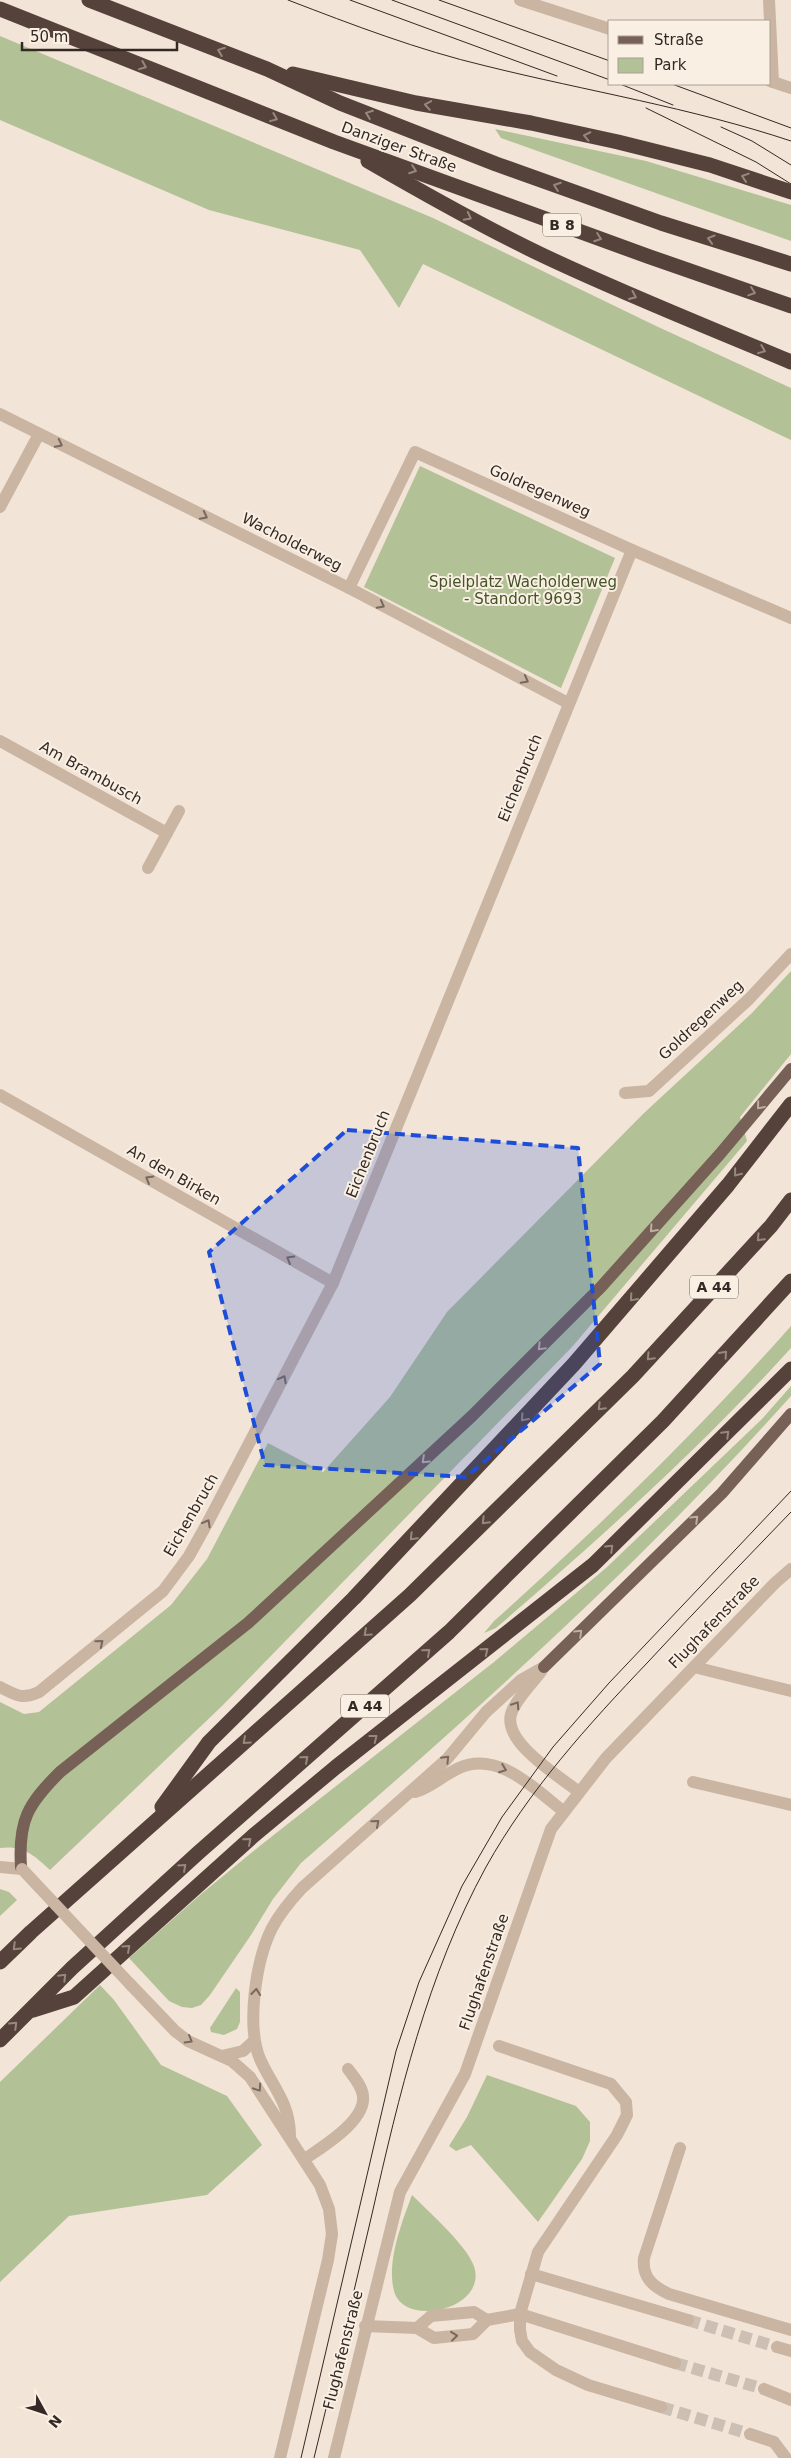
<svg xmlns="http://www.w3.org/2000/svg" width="791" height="2458" viewBox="0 0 791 2458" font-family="'DejaVu Sans',sans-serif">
<rect width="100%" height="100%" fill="#f2e4d6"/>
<g fill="#b3c196">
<polygon points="0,36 433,218 656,326 791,388 791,440 423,264 399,308 360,250 209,210 0,120"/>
<polygon points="495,129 646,161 791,205 791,241 501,138"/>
<polygon points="420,466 615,558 561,688 364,587"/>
<path d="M791 971V1054L740 1117 747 1141 572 1347 222 1706 50 1870C34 1855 23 1845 0 1848V1702L24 1714 39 1712 171 1605 207 1559 268 1443 323 1472 390 1397 447 1312 643 1114 752 1013Z"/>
<path d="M791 1326V1348C700 1449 599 1539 496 1628L484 1633 494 1621C598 1528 698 1431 791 1326Z"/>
<path d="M791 1386V1396C640 1565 472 1715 301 1863L273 1899 251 1935 210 1995 201 2005 192 2008 182 2007 169 2001 129 1958 200 1895 261 1845 494 1662 606 1568 762 1419Z"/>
<polygon points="0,1889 9,1892 17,1900 0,1916"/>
<polygon points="100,1985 114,2000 161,2065 227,2096 262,2145 207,2195 69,2216 0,2282 0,2082"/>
<polygon points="236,1988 240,1992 240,2022 237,2029 224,2035 211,2032 210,2028"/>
<polygon points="487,2075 576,2106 590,2122 590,2141 582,2159 538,2222 471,2145 456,2151 449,2146 467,2117"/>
<path d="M412 2195C428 2211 472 2250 475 2270 483 2310 407 2326 395 2294 385 2265 402 2222 412 2195Z"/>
</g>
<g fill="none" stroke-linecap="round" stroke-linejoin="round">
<g stroke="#ccbfb3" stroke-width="12" stroke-dasharray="12 6" stroke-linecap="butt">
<polyline points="688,2320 777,2347"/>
<polyline points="675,2363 764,2389"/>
<polyline points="661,2407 750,2434"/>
</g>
<g stroke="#cab4a2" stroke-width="12">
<polyline points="520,0 610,29"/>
<polyline points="769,0 773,82"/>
<polyline points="770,81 791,88"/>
<polyline points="0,414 349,588 568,703"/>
<polyline points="0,507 39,434"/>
<polyline points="349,588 415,452 632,550 791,618"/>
<polyline points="0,741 167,833"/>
<polyline points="148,868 179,811"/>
<polyline points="625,1093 649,1091 749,999 791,954"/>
<polyline points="0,1095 333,1283"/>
<polyline points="694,1667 791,1691"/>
<path d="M542 1670C533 1683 515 1700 511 1714 503 1743 559 1776 579 1792"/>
<path d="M0 1687C16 1695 21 1700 39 1692L163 1591 189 1556 209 1520 333 1283 632 550"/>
<polyline points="693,1782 791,1805"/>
<path d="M415 1792C432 1787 443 1775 459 1768 498 1750 535 1789 563 1811"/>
<polyline points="0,1867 22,1869"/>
<polyline points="130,1984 175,2031 188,2041 232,2061 250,2077 320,2185 329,2209 332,2234 328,2260 280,2458"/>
<polyline points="499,2046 611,2084 626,2102 627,2115 617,2135 538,2252 520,2314 520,2330 522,2341 530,2352 556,2370 588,2385 661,2407"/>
<polyline points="222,2056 243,2051 254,2041"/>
<path d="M290 2136C290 2103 273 2088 260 2059 246 2025 256 1960 272 1928 280 1913 290 1901 302 1888L447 1759 486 1712 521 1680 544 1667"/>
<path d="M680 2148 644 2258C642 2277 652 2286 669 2294L791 2330"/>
<path d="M305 2159C323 2146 366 2121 363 2096 362 2086 354 2077 348 2069"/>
<polyline points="531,2274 688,2320"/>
<polyline points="365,2326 417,2328 434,2338 473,2334 487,2320 520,2314 675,2363"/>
<polyline points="417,2328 431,2316 474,2312 487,2320"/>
<polyline points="777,2347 791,2351"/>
<polyline points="764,2389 791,2400"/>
<polyline points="750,2434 774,2442 786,2458"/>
<polyline points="334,2458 400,2192 465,2074 551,1829 606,1758 775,1583 791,1569"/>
</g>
<g stroke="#776055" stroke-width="12">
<polyline points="544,1667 722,1493 791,1414"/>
<path d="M21 1867C18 1820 28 1804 60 1772L248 1623 472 1416 601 1287 720 1154 791 1069"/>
</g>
<g stroke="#55433b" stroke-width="15">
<polyline points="89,0 267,69 340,103 496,164 661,223 791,264"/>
<polyline points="0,9 334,142 650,257 791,306"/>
<polyline points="293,74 416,103 531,123 618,142 710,165 791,192"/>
<path d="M368 161C425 194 483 227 542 255 624 294 708 327 791 362"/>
<polyline points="162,1807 209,1742 354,1598 574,1364 728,1185 791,1104"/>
<polyline points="0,1962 31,1932 410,1595 633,1376 771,1226 791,1200"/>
<polyline points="33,2010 74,1997 253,1836 336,1767 593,1565 791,1369"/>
<polyline points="0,2040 72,1968 198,1853 449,1632 663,1421 791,1281"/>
</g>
<g stroke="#342925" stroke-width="1">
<path d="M288 0C353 25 418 50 486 66 587 91 692 108 791 141"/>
<polyline points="350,0 557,76"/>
<polyline points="392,0 610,80"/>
<polyline points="439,0 610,61"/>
<polyline points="620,84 673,105"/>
<polyline points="672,84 791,128"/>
<polyline points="646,108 756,162 791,184"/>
<polyline points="721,127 752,141 791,165"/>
<polyline points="301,2458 396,2051 419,1982 462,1886 502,1817 553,1747 609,1683 791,1491"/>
<path d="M314 2458C334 2377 353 2295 372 2214 399 2095 427 1975 486 1867 529 1790 588 1725 648 1662 695 1611 743 1562 791 1512"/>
</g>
<polyline stroke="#cab4a2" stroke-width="12" points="22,1869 130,1984"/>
</g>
<defs><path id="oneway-chevron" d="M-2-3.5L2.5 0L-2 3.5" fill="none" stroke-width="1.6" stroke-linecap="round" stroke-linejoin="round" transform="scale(1.25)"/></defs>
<g stroke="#97887e">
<use href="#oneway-chevron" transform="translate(221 51) rotate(-159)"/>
<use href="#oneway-chevron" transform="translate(143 66) rotate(22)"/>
<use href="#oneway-chevron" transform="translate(428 105) rotate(-170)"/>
<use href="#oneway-chevron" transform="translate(369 114) rotate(-159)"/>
<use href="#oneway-chevron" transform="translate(274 118) rotate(22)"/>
<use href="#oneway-chevron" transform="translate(587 136) rotate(-168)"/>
<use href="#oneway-chevron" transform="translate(413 170) rotate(20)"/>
<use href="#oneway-chevron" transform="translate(745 177) rotate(-162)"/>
<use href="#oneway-chevron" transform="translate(557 186) rotate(-160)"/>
<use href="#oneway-chevron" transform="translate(468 217) rotate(27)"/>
<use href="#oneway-chevron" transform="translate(598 238) rotate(20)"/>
<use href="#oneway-chevron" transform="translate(711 239) rotate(-163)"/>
<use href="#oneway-chevron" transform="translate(752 292) rotate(19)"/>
<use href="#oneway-chevron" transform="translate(633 296) rotate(24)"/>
<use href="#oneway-chevron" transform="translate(762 350) rotate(22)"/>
<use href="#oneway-chevron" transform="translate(737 1173) rotate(129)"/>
<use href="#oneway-chevron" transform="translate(760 1238) rotate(133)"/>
<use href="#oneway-chevron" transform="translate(633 1298) rotate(131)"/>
<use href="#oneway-chevron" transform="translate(724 1354) rotate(-48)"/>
<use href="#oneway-chevron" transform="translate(650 1357) rotate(133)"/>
<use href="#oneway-chevron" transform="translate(601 1407) rotate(135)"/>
<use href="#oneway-chevron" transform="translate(524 1418) rotate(132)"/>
<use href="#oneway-chevron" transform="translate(726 1434) rotate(-45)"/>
<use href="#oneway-chevron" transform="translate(485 1521) rotate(135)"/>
<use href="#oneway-chevron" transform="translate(413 1537) rotate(134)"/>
<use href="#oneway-chevron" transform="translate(610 1548) rotate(-44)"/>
<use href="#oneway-chevron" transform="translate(367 1633) rotate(138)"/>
<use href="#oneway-chevron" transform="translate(485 1651) rotate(-39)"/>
<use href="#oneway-chevron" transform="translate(427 1652) rotate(-41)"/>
<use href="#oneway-chevron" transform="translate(374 1738) rotate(-38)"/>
<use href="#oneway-chevron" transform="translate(246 1741) rotate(138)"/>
<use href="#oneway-chevron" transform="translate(305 1759) rotate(-41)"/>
<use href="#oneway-chevron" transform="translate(248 1841) rotate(-41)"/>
<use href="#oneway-chevron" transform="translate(183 1867) rotate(-42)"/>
<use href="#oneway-chevron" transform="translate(16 1947) rotate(136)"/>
<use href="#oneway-chevron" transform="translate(127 1948) rotate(-42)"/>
<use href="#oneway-chevron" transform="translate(63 1977) rotate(-45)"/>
<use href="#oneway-chevron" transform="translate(14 2025) rotate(-44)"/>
</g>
<g stroke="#78685d">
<use href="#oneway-chevron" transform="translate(59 444) rotate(27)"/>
<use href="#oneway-chevron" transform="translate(204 516) rotate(27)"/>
<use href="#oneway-chevron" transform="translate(381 605) rotate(28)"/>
<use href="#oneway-chevron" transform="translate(525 680) rotate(28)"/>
<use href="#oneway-chevron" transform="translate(149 1179) rotate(-150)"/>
<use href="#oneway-chevron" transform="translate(290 1259) rotate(-150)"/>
<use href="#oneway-chevron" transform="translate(283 1379) rotate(-62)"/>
<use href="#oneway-chevron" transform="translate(207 1523) rotate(-61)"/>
<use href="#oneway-chevron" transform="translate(100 1643) rotate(-39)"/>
<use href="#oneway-chevron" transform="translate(516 1705) rotate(-57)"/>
<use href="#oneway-chevron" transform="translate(446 1759) rotate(-46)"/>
<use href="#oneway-chevron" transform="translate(503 1769) rotate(21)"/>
<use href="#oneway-chevron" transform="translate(376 1823) rotate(-41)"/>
<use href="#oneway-chevron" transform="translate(256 1992) rotate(-84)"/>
<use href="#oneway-chevron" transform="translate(189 2040) rotate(30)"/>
<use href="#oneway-chevron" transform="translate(258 2088) rotate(56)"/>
<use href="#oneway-chevron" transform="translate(454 2336) rotate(-6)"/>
</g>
<g stroke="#beafa3">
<use href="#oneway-chevron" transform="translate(760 1106) rotate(130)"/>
<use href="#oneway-chevron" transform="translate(653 1229) rotate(132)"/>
<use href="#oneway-chevron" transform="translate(541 1347) rotate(135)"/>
<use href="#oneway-chevron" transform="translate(425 1460) rotate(137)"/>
<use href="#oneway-chevron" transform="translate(695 1519) rotate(-44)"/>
<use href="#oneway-chevron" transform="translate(579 1633) rotate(-44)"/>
</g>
<path fill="#1d4ed8" fill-opacity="0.2" stroke="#1d4ed8" stroke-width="4" stroke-dasharray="10 6" stroke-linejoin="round" d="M347 1130 578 1148 600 1364 466 1477 265 1465 209 1252Z"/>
<g text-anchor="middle" stroke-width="4" stroke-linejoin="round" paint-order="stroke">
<g fill="#f9efe2" stroke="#6f645e" stroke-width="1">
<rect x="543" y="213.5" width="38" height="23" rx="4"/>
<rect x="690" y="1275.5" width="48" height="23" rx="4"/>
<rect x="341" y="1694.5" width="48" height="23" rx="4"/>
</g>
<g font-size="14" font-weight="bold" fill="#342925">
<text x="562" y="230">B 8</text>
<text x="714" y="1292">A 44</text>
<text x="365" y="1711">A 44</text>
</g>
<g font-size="15" fill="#342925" stroke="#f9efe2">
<text transform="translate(399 147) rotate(20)" y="5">Danziger Straße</text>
<text transform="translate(540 491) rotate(24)" y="5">Goldregenweg</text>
<text transform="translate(292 542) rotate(27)" y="5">Wacholderweg</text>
<text transform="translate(91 773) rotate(29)" y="5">Am Brambusch</text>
<text transform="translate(520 778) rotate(-68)" y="5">Eichenbruch</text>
<text transform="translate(701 1020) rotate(-43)" y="5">Goldregenweg</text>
<text transform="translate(368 1154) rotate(-68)" y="5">Eichenbruch</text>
<text transform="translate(174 1175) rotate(30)" y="5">An den Birken</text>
<text transform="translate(191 1515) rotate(-60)" y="5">Eichenbruch</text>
<text transform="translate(714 1622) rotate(-46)" y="5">Flughafenstraße</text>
<text transform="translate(484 1972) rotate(-71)" y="5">Flughafenstraße</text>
<text transform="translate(343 2350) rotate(-76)" y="5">Flughafenstraße</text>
</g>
<g font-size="15" fill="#445328" stroke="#f9efe2">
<text x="523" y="587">Spielplatz Wacholderweg<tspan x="523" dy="17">- Standort 9693</tspan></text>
</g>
</g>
<rect x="608" y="20" width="162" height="65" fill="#f9efe2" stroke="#aaa096"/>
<rect x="618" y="36" width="25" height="8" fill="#776055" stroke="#aaa096"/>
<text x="654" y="45" font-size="15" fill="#342925">Straße</text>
<rect x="618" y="58" width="25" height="15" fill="#b3c196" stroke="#aaa096"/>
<text x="654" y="70" font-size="15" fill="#342925">Park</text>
<g transform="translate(45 2413) rotate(130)" stroke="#f9efe2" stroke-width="4" paint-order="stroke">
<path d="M0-4L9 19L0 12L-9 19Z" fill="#342925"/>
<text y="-8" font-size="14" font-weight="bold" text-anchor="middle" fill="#342925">N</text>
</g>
<path d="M22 42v8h155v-8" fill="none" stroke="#342925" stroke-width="2.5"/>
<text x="30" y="42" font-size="15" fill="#342925" stroke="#f9efe2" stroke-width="4" paint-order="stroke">50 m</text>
</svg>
